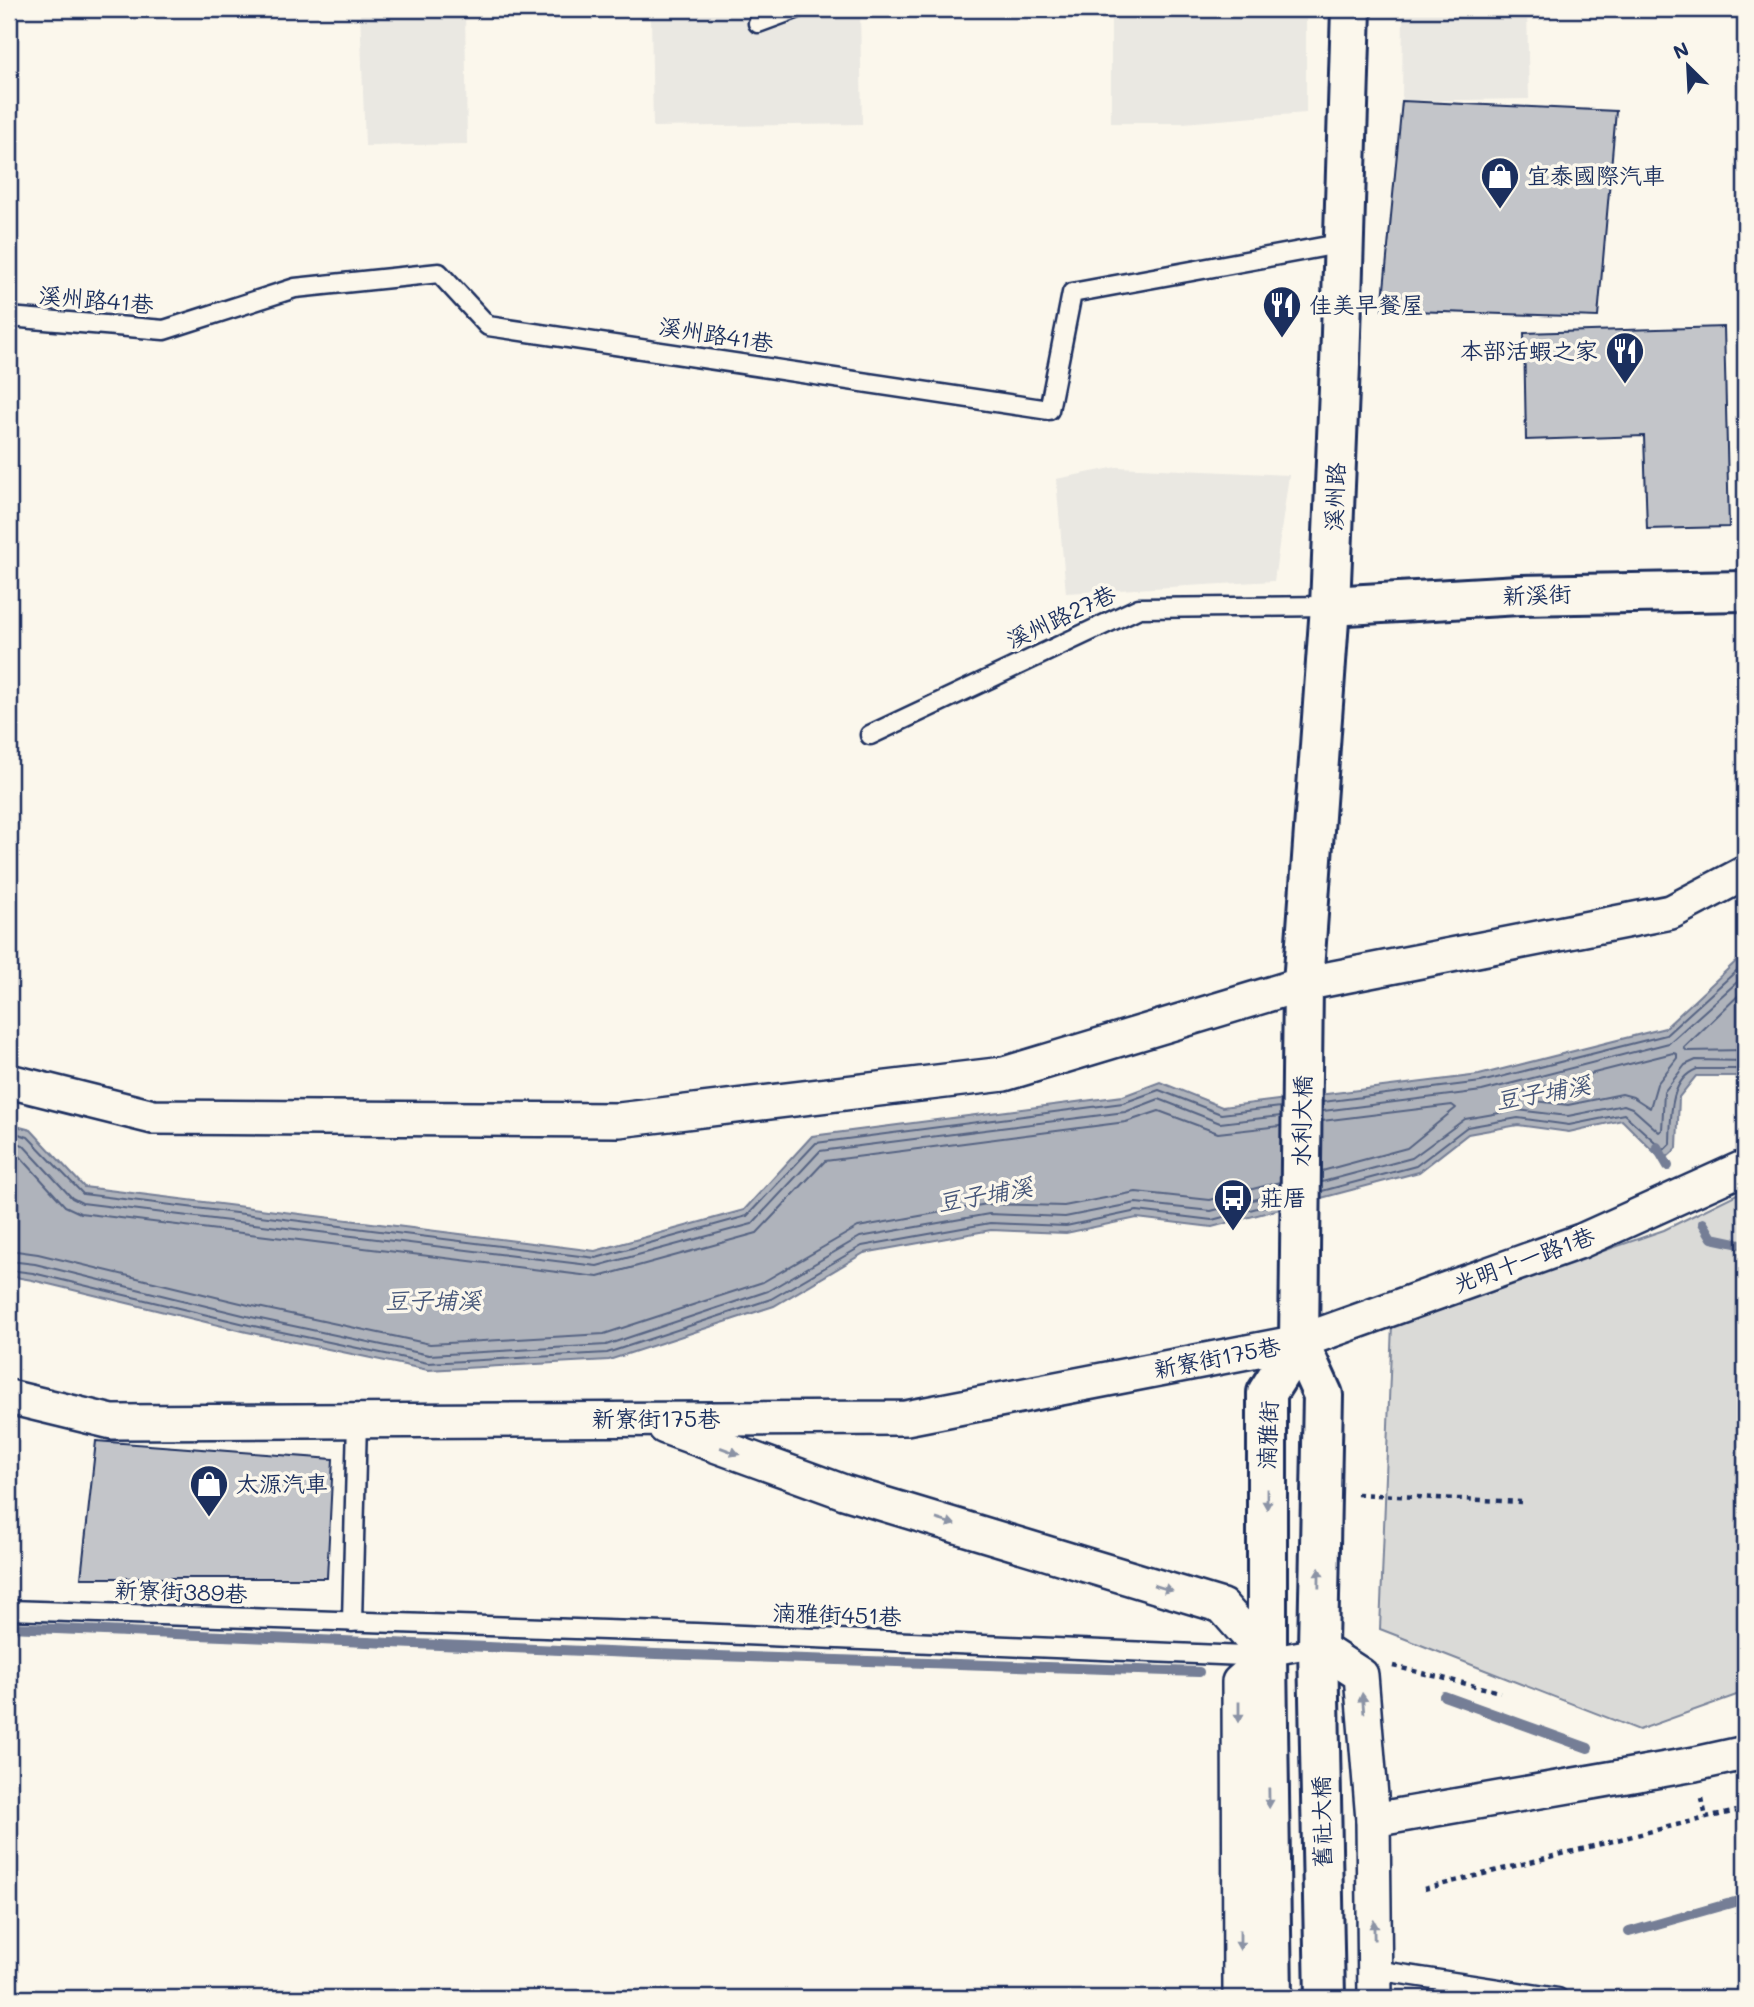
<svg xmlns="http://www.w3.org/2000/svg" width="1754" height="2007" viewBox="0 0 1754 2007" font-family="Mali,'LXGW WenKai TC',sans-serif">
<rect width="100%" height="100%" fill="#fbf7ec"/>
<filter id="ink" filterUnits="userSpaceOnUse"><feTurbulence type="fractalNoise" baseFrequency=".0143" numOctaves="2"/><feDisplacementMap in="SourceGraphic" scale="14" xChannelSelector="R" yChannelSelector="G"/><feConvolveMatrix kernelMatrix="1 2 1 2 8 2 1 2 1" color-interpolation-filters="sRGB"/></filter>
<g filter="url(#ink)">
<g fill="#eae8e2">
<polygon points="360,9 465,9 467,144 365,146"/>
<polygon points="685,9 860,9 862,124 653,127 651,16"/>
<polygon points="1111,9 1306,9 1306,113 1183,123 1111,123"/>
<polygon points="1403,9 1527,9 1529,99 1402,101"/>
<polygon points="1117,467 1289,475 1274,581 1066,593 1056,479"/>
</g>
<polygon fill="#dadad7" stroke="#7a849a" stroke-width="2" points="1745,1190 1745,1692 1639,1730 1380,1629 1392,1324 1664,1230"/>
<polygon fill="#afb3bb" stroke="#747e96" stroke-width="2" points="1745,953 1745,1076 1696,1076 1679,1097 1677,1148 1663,1161 1622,1120 1569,1132 1518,1125 1468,1134 1419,1172 1212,1227 1137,1218 1066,1233 991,1230 864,1253 774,1306 609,1360 428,1370 247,1332 32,1280 9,1276 9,1124 31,1130 84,1187 595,1251 744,1210 812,1136 1123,1096 1160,1082 1222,1107 1479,1075 1665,1028"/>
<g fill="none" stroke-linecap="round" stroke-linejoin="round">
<g stroke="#566483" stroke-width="2">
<polyline points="1745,989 1684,1048 1687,1051 1745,1050"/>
<polygon points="1673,1053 1677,1054 1677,1058 1657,1084 1650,1108 1633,1097 1622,1094 1568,1105 1519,1099 1516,1097 1519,1092"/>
<polyline points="1323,1102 1481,1082 1666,1035 1745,963"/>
<polyline points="1323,1111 1482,1091 1669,1043 1745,975"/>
<polyline points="9,1131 28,1137 83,1194 596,1258 747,1216 816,1143 1123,1103 1159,1090 1221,1114 1281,1107"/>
<polyline points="9,1140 23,1145 72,1198 82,1203 597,1266 752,1224 820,1151 1125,1112 1159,1099 1220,1123 1281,1116"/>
<polyline points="9,1151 18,1154 65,1206 80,1213 598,1277 757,1233 825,1161 1126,1122 1159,1111 1218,1133 1280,1126"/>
<polyline points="1322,1171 1407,1148 1456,1108 1452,1105 1322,1121"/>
<polyline points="1322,1182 1412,1158 1465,1119 1517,1110 1568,1116 1624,1105 1632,1108 1659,1132 1662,1130 1664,1092 1685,1065 1696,1060 1745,1061"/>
<path d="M1322 1191 1416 1166 1467 1127 1518 1118 1569 1125 1624 1114 1664 1150 1670 1144C1671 1119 1668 1080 1697 1069H1745"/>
<polyline points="9,1250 38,1254 253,1306 430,1344 604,1334 763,1282 858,1227 987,1204 1064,1206 1136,1192 1210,1200 1280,1182"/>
<polyline points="9,1261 35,1264 251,1317 429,1355 606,1345 768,1291 860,1237 989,1214 1065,1217 1136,1203 1211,1211 1280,1193"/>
<polyline points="9,1270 33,1273 249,1325 428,1363 607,1353 771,1299 862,1246 990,1223 1066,1226 1137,1211 1212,1220 1280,1202"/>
</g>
<g stroke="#747e96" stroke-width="10">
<polyline points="1657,1147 1668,1166"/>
<polyline points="1703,1223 1712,1238 1745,1245"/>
<polyline points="9,1627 656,1654 1199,1672"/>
<polyline points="1444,1696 1588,1748"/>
<polyline points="1629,1932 1745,1899"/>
</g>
</g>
<g fill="#c3c5c9" stroke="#1b2f5e" stroke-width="2">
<polygon points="1402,101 1616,111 1598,317 1382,310"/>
<polygon points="1724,327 1729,527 1647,529 1644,436 1526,440 1524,333"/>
<polygon points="96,1441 333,1459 327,1578 81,1578"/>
</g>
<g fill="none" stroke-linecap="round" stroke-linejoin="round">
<g stroke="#1b2f5e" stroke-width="23">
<g id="service">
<polyline points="758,23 796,9"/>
<polyline points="9,317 164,330 295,288 439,273 488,326 1049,410 1072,293 1344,243"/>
<polyline points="870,735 1139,608 1330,606"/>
<polyline points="9,1610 696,1633 1267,1657 1318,1647"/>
<polyline points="352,1622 357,1420"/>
<polyline points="1375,1970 1558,1998"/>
</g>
</g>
<g stroke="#1b2f5e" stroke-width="38">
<g id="minor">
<polyline points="9,1081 153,1117 619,1120 1004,1074 1303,984 1671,912 1745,873"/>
<polyline points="9,1397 112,1422 906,1418 1299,1342 1581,1241 1745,1167"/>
<polyline points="665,1427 844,1492 1222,1606 1267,1657 1239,1682 1240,1998"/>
<polyline points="1318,1647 1361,1675 1373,1820 1375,1998"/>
<polyline points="1373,1820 1695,1764 1745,1753"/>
</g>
</g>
<g stroke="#1b2f5e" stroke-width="44">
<g id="tertiary">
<polyline points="1330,606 1519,595 1745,591"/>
<polyline points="1272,1998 1267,1657 1267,1393 1299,1342"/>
<polyline points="1325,1998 1318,1647 1323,1395 1299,1342 1303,984 1330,606 1340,365 1351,9"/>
</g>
</g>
<g stroke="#1b2f5e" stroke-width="4.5" stroke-dasharray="5 5" stroke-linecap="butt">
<polyline points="1357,1494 1521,1502"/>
<polyline points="1393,1666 1500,1692"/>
<polyline points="1702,1798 1706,1818"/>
<polyline points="1424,1889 1672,1826 1745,1809"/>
</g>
<use href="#service" stroke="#fbf7ec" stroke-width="18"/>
<use href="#minor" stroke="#fbf7ec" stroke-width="33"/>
<use href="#tertiary" stroke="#fbf7ec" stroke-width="38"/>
</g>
<defs><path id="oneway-solid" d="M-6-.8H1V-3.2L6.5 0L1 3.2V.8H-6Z" transform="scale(1.75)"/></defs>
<g fill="#8b93a5">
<use href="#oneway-solid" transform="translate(730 1451) rotate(20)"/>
<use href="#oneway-solid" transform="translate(1267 1499) rotate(90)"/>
<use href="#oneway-solid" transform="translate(946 1522) rotate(17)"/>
<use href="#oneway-solid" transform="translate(1319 1578) rotate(-89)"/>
<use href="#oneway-solid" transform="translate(1163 1588) rotate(17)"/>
<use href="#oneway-solid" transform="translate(1363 1703) rotate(-95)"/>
<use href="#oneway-solid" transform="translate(1239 1712) rotate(90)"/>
<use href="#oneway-solid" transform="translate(1269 1798) rotate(89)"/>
<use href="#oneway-solid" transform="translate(1374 1930) rotate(-91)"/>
<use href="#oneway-solid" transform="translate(1240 1940) rotate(90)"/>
</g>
</g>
<defs>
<g id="shop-pin" transform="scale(2.0125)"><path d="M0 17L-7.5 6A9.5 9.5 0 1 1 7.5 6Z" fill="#1b2f5e" stroke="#fbf7ec"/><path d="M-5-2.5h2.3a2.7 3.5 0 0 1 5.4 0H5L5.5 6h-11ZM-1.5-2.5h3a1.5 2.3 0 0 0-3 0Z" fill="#fff"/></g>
<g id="restaurant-pin" transform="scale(2.0125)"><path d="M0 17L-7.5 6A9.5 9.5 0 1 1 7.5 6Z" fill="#1b2f5e" stroke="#fbf7ec"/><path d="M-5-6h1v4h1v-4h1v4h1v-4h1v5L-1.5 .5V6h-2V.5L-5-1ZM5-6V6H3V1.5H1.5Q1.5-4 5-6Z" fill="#fff"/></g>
<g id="bus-pin" transform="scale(2.0125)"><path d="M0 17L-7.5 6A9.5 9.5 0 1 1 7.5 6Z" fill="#1b2f5e" stroke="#fbf7ec"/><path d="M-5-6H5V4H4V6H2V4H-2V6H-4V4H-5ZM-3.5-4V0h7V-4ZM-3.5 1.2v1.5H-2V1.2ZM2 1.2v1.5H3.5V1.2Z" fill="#fff"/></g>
</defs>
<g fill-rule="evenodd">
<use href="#shop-pin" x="1500" y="176"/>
<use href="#restaurant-pin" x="1282" y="305"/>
<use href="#restaurant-pin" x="1625" y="351"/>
<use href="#bus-pin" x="1233" y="1198"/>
<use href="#shop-pin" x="209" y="1484"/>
</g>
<g text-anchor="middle" stroke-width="7" stroke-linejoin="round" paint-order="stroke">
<g font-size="23" fill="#1b2f5e" stroke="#fbf7ec" text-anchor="start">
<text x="1527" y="184">宜泰國際汽車</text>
<text x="1309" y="313">佳美早餐屋</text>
<text x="1598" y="359" text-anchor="end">本部活蝦之家</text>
<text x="1260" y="1206">莊厝</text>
<text x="236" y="1492">太源汽車</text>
</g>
<g font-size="23" fill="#1b2f5e" stroke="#fbf7ec">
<text transform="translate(96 300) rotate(5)" y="8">溪州路41巷</text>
<text transform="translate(716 335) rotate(9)" y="8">溪州路41巷</text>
<text transform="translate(1335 497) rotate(-88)" y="8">溪州路</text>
<text transform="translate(1537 595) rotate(-2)" y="8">新溪街</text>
<text transform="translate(1061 617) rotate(-25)" y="8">溪州路27巷</text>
<text transform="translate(1302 1121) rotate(-89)" y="8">水利大橋</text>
<text transform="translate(1524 1260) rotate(-20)" y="8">光明十一路1巷</text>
<text transform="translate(1217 1358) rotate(-11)" y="8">新寮街175巷</text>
<text x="656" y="1427">新寮街175巷</text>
<text transform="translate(1268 1435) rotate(-88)" y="8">湳雅街</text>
<text transform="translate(181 1592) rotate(2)" y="8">新寮街389巷</text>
<text transform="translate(837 1615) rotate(2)" y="8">湳雅街451巷</text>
<text transform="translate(1322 1822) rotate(-91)" y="8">舊社大橋</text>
</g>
<g font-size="24" font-style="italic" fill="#47577a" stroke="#fbf7ec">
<text transform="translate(1543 1093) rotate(-10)" y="8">豆子埔溪</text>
<text transform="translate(985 1195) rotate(-10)" y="8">豆子埔溪</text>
<text x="433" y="1309">豆子埔溪</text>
</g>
</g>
<rect width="1754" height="2007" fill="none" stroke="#fbf7ec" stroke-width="35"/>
<rect x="18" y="18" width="1719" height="1972" fill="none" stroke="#1b2f5e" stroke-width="2.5" filter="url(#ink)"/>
<g transform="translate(1688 66) rotate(336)" stroke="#fbf7ec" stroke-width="5" paint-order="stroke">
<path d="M0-5L12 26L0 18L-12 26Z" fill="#1b2f5e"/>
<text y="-10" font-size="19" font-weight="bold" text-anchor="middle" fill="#1b2f5e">N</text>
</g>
</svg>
